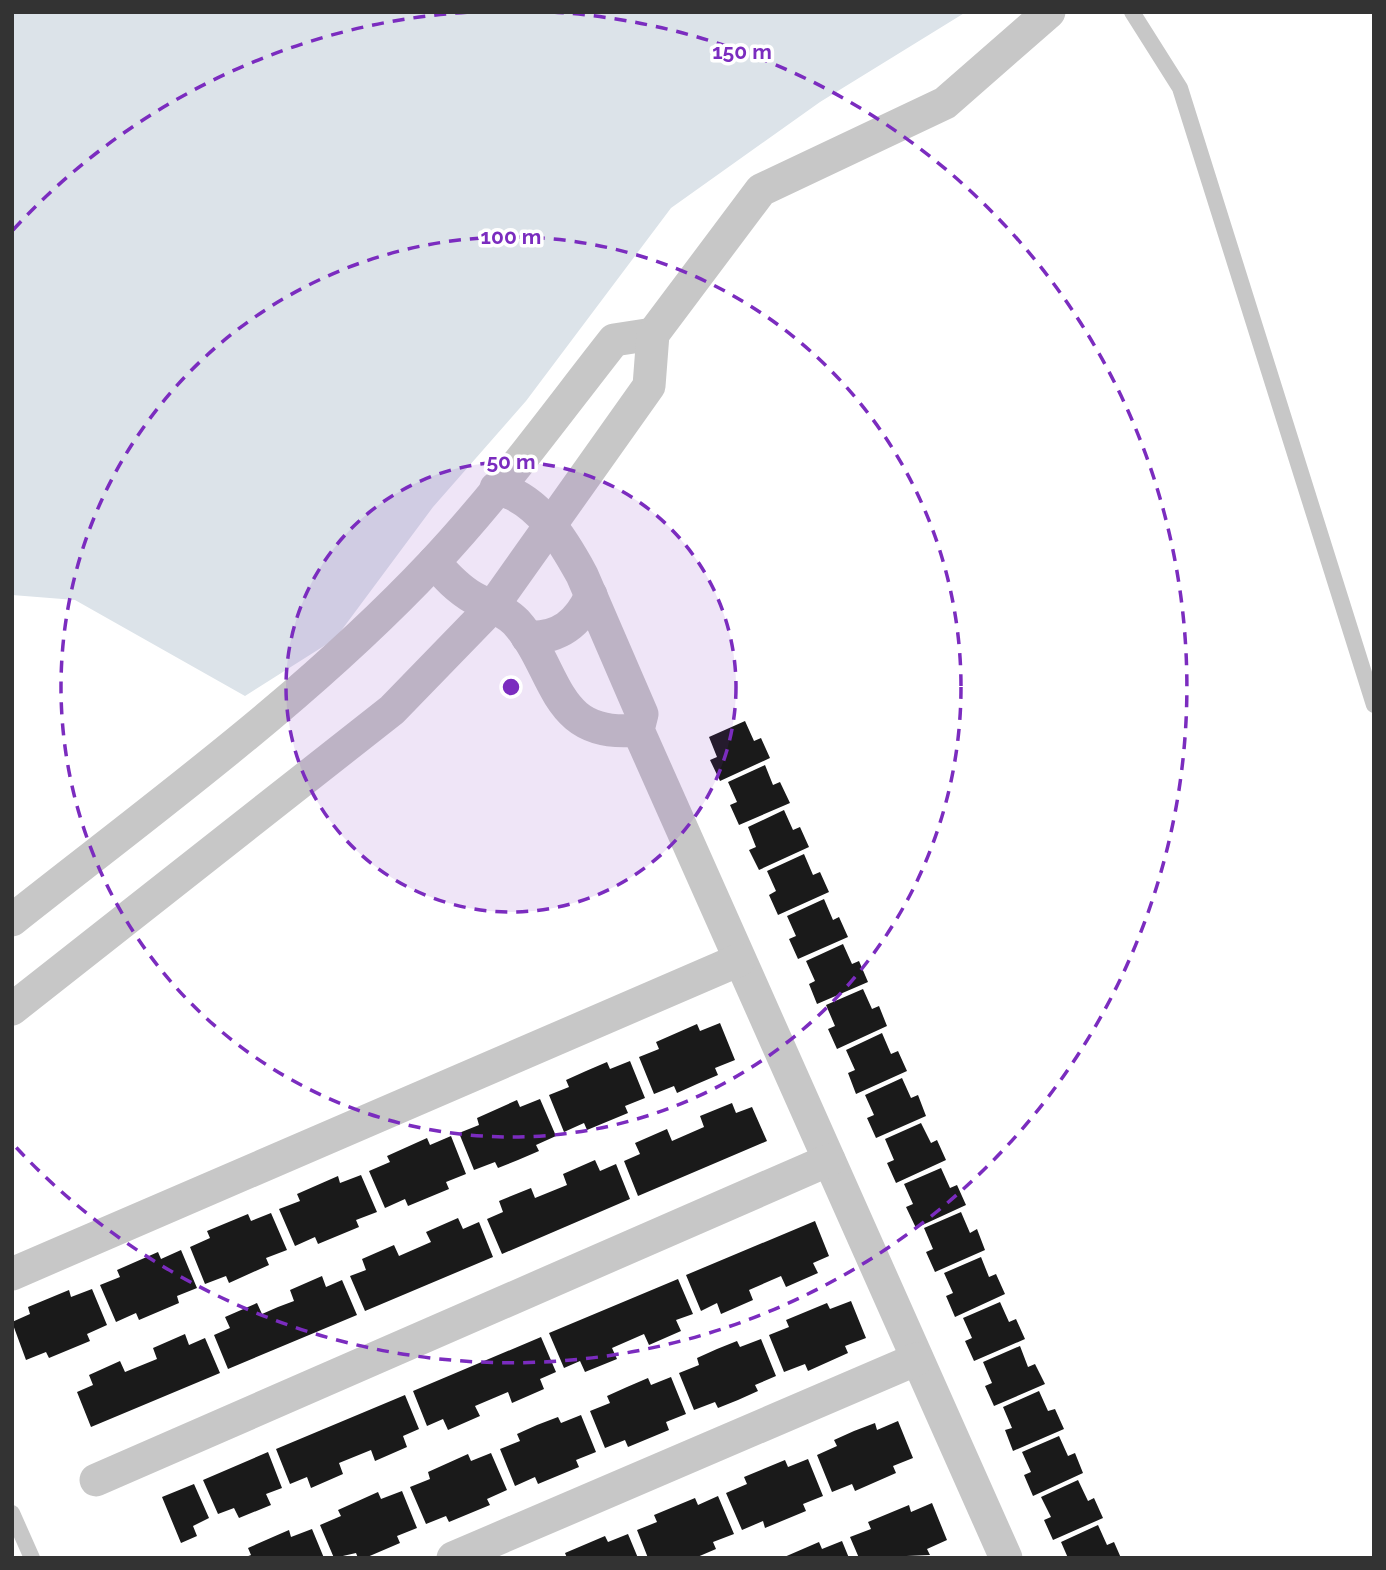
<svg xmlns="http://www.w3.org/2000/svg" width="1386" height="1570" viewBox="0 0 1386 1570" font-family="Raleway,sans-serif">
<rect width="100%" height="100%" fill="#fff"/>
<polygon fill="#dce3e9" points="12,12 966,12 820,102 671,208 526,401 433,507 335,639 245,696 75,600 12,595"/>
<g fill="#1a1a1a">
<polygon points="745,721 754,741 761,738 770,758 720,781 710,760 717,757 709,737"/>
<polygon points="765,765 773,785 780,782 790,803 739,825 730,805 737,802 728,782"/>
<polygon points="784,810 793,830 800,827 809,847 759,870 749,850 756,847 748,827"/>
<polygon points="804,854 813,875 820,872 829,892 778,915 769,895 776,891 767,871"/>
<polygon points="824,899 833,920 839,917 848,937 798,959 789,939 796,936 787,916"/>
<polygon points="843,944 852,964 859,961 868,982 817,1004 809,984 815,981 806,961"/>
<polygon points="863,989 872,1009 879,1006 887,1026 837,1049 828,1029 835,1026 826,1005"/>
<polygon points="720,1023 735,1060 715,1068 718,1075 697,1084 677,1093 674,1086 654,1094 639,1057 659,1049 656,1042 697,1024 700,1031"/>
<polygon points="882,1033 891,1054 898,1051 907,1071 856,1094 848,1073 855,1070 846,1050"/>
<polygon points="630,1061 645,1098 625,1106 628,1113 587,1130 584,1123 564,1132 549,1095 569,1087 566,1080 586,1071 607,1062 610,1069"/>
<polygon points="902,1078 911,1098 918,1095 926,1116 876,1138 867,1118 874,1115 865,1095"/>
<polygon points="540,1099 556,1136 536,1145 539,1151 518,1160 498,1168 495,1162 474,1170 459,1133 479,1125 477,1118 517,1100 520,1107"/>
<polygon points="732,1103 736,1113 752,1107 767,1141 638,1196 624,1161 640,1154 635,1143 667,1129 672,1141 704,1127 700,1116"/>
<polygon points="921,1123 931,1143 937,1140 946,1160 896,1183 887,1163 894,1160 885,1139"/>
<polygon points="451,1136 466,1174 446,1182 449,1189 408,1206 405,1199 385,1208 369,1171 390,1162 387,1156 427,1138 430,1145"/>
<polygon points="595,1160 600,1171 616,1164 630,1199 502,1254 487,1219 503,1212 499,1201 531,1188 535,1198 567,1185 563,1174"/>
<polygon points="941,1168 950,1188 957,1185 966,1205 916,1228 906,1207 913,1204 904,1184"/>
<polygon points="361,1175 377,1212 356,1220 359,1227 318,1244 315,1237 295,1246 279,1209 300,1201 297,1194 338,1176 340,1183"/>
<polygon points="961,1212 970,1233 977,1229 985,1250 935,1272 926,1252 933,1249 924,1228"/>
<polygon points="271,1213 287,1250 266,1258 269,1265 229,1283 226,1276 205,1284 190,1247 210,1238 207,1231 248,1214 251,1221"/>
<polygon points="458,1218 463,1229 479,1222 493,1257 365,1311 350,1276 366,1270 362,1259 394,1245 399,1256 431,1242 426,1232"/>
<polygon points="815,1221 829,1256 813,1263 818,1273 786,1287 781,1276 749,1290 753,1300 721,1314 717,1303 701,1311 686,1275"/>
<polygon points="181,1250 197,1288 177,1296 179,1303 139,1320 136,1313 116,1322 100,1285 120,1277 117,1270 158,1252 161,1259"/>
<polygon points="981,1257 989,1277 996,1274 1005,1294 955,1317 946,1296 953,1293 944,1273"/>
<polygon points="322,1276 326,1287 342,1280 357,1315 228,1369 214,1335 230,1328 225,1317 257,1303 262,1314 278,1307 294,1301 290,1290"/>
<polygon points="678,1279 693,1314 676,1320 681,1331 649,1345 644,1334 612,1348 617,1359 585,1372 580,1361 564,1368 549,1333"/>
<polygon points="92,1289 107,1325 87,1334 90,1341 49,1358 46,1352 26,1360 12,1322 30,1314 28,1307 69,1290 71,1297"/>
<polygon points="851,1301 866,1338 845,1346 848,1353 808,1371 805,1364 784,1372 769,1335 789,1327 786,1320 827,1303 830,1309"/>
<polygon points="1000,1302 1009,1322 1016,1319 1025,1339 974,1361 965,1341 972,1338 963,1318"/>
<polygon points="185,1334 189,1345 205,1338 220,1373 91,1427 77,1392 93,1385 89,1375 120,1361 125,1372 157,1359 153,1348"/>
<polygon points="541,1337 556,1372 540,1379 544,1389 512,1403 508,1392 475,1406 480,1416 448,1430 443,1419 427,1426 413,1391"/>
<polygon points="761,1339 776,1376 755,1385 758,1391 738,1400 718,1408 715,1402 694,1410 679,1373 699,1365 697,1358 717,1349 737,1341 740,1347"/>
<polygon points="1020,1346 1028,1367 1035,1364 1045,1384 994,1406 985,1386 992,1383 983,1362"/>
<polygon points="671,1377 686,1414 666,1422 669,1430 628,1447 625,1440 605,1448 590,1411 610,1403 607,1396 627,1387 648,1378 651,1385"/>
<polygon points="1039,1391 1048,1411 1055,1409 1064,1429 1013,1451 1005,1430 1012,1428 1003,1407"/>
<polygon points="405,1395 419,1429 403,1436 407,1447 375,1461 371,1450 339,1463 343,1474 311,1488 307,1477 290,1484 276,1449"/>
<polygon points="581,1415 596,1452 576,1460 579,1467 538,1484 535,1477 515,1486 500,1449 520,1441 517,1434 537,1425 558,1417 561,1423"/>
<polygon points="898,1421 913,1458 893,1466 896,1473 855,1491 852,1484 832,1492 817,1455 837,1446 834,1440 854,1431 875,1423 877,1430"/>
<polygon points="1059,1436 1068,1456 1075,1453 1083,1473 1033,1496 1024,1475 1031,1472 1022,1452"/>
<polygon points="268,1452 282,1488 266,1494 271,1505 239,1518 234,1508 218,1514 203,1480"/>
<polygon points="491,1453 507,1490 487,1499 490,1505 449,1522 446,1516 426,1524 410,1487 430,1479 428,1472 468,1454 471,1461"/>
<polygon points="808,1459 823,1496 803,1504 806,1511 765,1528 763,1521 742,1530 726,1493 747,1484 744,1477 785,1460 788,1467"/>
<polygon points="1078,1480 1088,1501 1094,1498 1103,1518 1053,1540 1044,1520 1051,1517 1041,1497"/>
<polygon points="194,1484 209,1518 193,1526 197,1536 181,1543 162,1497"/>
<polygon points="402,1491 417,1528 397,1536 400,1543 365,1558 358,1558 356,1553 334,1558 320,1525 341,1516 338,1510 378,1492 381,1499"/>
<polygon points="718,1496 734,1534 713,1542 716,1549 695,1558 648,1558 637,1530 657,1522 654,1515 695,1498 698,1505"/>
<polygon points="932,1503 947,1540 927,1549 930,1555 859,1558 850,1537 871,1529 868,1522 909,1505 911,1512"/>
<polygon points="1098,1525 1107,1545 1114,1542 1121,1558 1068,1558 1061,1542"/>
<polygon points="312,1529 324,1558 243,1558 251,1555 248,1548 289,1530 291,1537"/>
<polygon points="628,1534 638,1558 567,1558 565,1553 605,1536 608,1542"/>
<polygon points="842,1541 849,1558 782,1558 819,1542 822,1549"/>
</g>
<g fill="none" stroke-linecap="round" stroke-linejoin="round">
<g stroke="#c7c7c7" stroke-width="16">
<polyline points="1132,12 1180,88 1374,705"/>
<polyline points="12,1513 32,1558"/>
</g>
<g stroke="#c7c7c7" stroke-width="33">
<path d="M496 488C538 498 563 540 582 575L642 714 638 730 1006 1558"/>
<path d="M434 562C446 576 458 589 474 598 488 606 505 610 516 622 559 670 551 739 638 730"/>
<path d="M527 637C559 639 579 623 591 595"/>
<path d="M12 920C156 806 307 697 433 563 498 494 555 415 614 340L653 334"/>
<polyline points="12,1009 392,710 493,606 649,386 653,334 761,190 945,103 1049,12"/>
<polyline points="12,1274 739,960"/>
<polyline points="96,1480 829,1160"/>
<polyline points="453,1558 917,1359"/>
</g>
</g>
<circle cx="511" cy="687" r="225" fill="#7b2cbf" fill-opacity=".12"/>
<g fill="none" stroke="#7b2cbf" stroke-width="3.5" stroke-dasharray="12 9">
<circle cx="511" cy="687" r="225"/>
<circle cx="511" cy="687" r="450"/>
<path d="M13 230A676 676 0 0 1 470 12M552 12A676 676 0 1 1 13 1144"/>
</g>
<circle cx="511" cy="687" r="10" fill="#7b2cbf" stroke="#fff" stroke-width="3.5"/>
<g font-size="21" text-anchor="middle" font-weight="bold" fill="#7b2cbf" stroke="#fff" stroke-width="7" stroke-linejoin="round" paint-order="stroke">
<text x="742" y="59">150 m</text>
<text x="511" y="244">100 m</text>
<text x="511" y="469">50 m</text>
</g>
<rect width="1386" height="1570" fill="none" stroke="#333333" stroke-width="28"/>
</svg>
